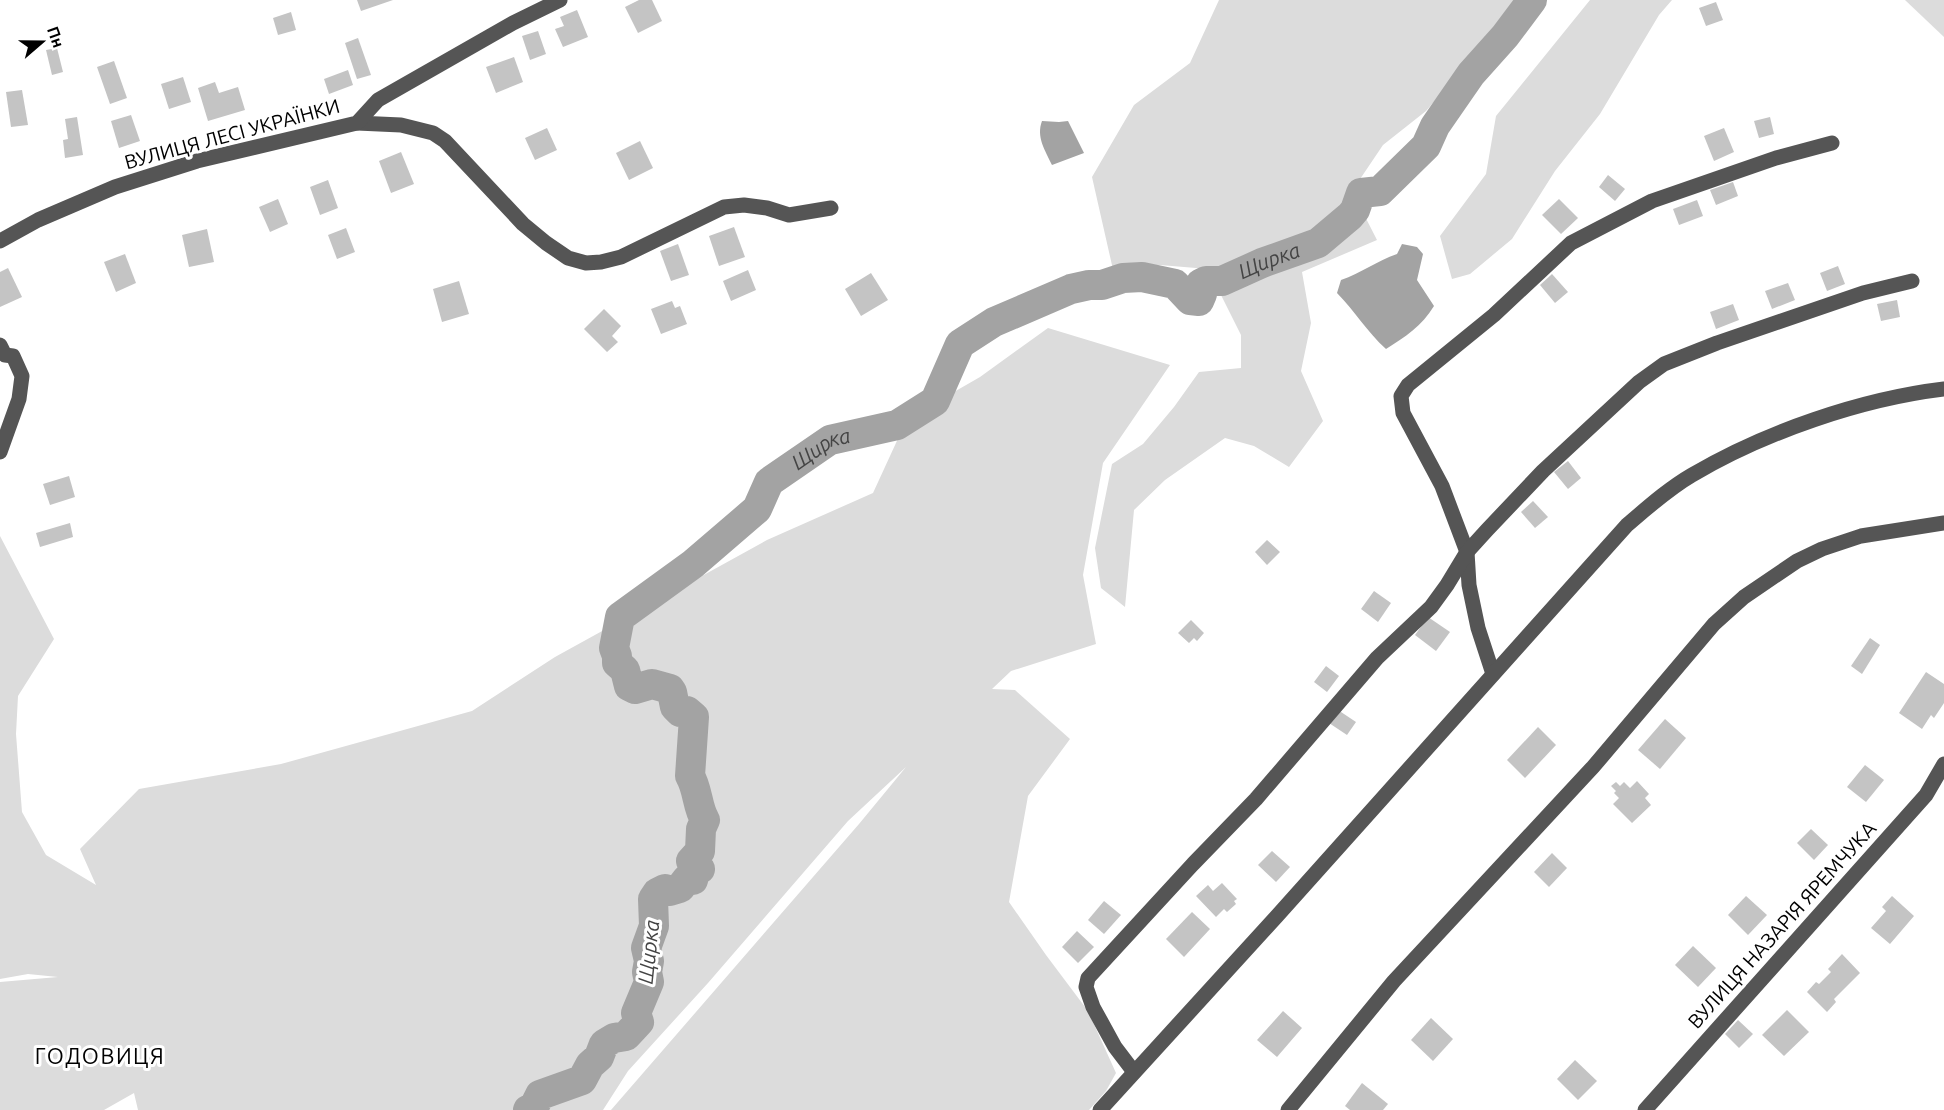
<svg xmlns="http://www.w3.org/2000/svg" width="1944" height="1110" viewBox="0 0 1944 1110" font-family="Ubuntu,sans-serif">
<rect width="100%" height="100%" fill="#fff"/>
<g fill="#dcdcdc">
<polygon points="1219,0 1518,0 1496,29 1426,111 1383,145 1352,191 1377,240 1302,272 1311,323 1301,371 1323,421 1289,467 1254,446 1225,438 1165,480 1134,510 1125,607 1101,588 1095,548 1112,464 1143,444 1174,407 1199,372 1241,368 1241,335 1208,269 1160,265 1114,274 1092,177 1134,105 1190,63"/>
<polygon points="1590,0 1672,0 1659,15 1600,114 1555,171 1512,239 1470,274 1452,279 1440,236 1486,174 1496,116"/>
<polygon points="1905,0 1944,0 1944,37"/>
<polygon points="1048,328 1170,365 1103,463 1083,575 1096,644 1011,671 992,689 1015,690 1070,739 1028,796 1009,902 1046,955 1088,1011 1116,1073 1106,1091 1089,1110 611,1110 859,824 906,767 848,821 708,983 628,1071 603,1110 138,1110 134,1093 104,1110 0,1110 0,982 58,977 28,974 0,979 0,536 54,639 18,696 16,734 22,812 46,855 96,885 80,849 139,789 281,764 472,711 555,657 767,540 873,493 907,419 980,377"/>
</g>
<g fill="#a3a3a3">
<path d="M1042 121 1059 122 1068 121 1084 153 1052 165C1045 150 1036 137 1042 121Z"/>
<path d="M1402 244 1417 247 1423 254 1417 280 1434 306C1422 326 1405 337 1386 349 1367 332 1355 311 1337 293L1341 280C1361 273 1377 261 1397 254Z"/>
</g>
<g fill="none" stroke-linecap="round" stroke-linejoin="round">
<path stroke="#a3a3a3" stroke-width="30" id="s1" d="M528 1110 534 1107 540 1095 582 1080 590 1065 599 1057 604 1044 614 1038 626 1036 639 1022 636 1013 649 982 647 972 649 961 646 948 654 926 653 899 657 893 665 889 670 891 680 888 687 879 693 880 695 872 700 869 695 863 691 861 700 851 701 829 705 820C697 807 698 789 690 776L694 717 687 711 680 712 675 707 672 692 670 689 652 684 635 689 629 686 625 670 617 663V656L614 648 620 617 693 564 757 509 769 482 830 440 897 425 935 401 960 344 994 322 1071 289 1089 285H1102L1123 278 1142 277 1175 284 1190 300 1199 301 1202 294 1200 284 1206 281H1222L1262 263 1318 243 1350 216 1355 210 1361 193 1380 191 1426 146 1435 126 1471 74 1505 36 1532 0"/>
</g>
<g fill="#c4c4c4">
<polygon points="357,0 393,0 361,11"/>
<polygon points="639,0 652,0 662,21 638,33 625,7"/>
<polygon points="1716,2 1723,20 1706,26 1699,8"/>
<polygon points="577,10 588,37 563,47 555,29 564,26 560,17"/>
<polygon points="291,12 296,30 278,35 273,18"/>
<polygon points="538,31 546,54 530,60 522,36"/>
<polygon points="358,38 371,75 357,79 345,43"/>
<polygon points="57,48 63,72 52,75 46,50"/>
<polygon points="514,57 523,82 496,93 486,67"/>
<polygon points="114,61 127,98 110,104 97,67"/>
<polygon points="348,70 353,85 329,94 324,79"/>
<polygon points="183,77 191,102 169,109 161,84"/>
<polygon points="215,82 219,93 238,87 245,110 208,121 198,88"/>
<polygon points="22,90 28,125 11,127 6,92"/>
<polygon points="131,115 140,141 119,148 111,121"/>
<polygon points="77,117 83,155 65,158 63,140 68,139 65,119"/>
<polygon points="1770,117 1774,134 1759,138 1754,121"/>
<polygon points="547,128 557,150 535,160 525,138"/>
<polygon points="1724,128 1734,152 1714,161 1704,136"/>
<polygon points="640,141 653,168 629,180 616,153"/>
<polygon points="401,152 414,184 391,193 379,161"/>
<polygon points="1608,175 1625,189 1615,201 1599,187"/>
<polygon points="328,180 338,208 320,215 310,187"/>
<polygon points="1733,182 1738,196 1716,205 1710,190"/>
<polygon points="278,199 288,224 270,232 259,207"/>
<polygon points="1559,199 1578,218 1561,234 1542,215"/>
<polygon points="1697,200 1703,216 1679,225 1673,209"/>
<polygon points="734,227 745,257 719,266 709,236"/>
<polygon points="346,228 355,252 337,259 328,235"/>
<polygon points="207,229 214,262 189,267 182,235"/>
<polygon points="678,244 689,275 671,281 660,251"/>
<polygon points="125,254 136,283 116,292 104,262"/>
<polygon points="1838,266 1845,284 1827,291 1820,273"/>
<polygon points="8,268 22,297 0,307 0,272"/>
<polygon points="748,270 756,290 731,301 723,281"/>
<polygon points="871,273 888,300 861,316 845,289"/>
<polygon points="1552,274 1568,292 1555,303 1540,285"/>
<polygon points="459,281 469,314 442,322 433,289"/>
<polygon points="1788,283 1795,300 1772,309 1765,291"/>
<polygon points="1897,300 1900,317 1881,321 1877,304"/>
<polygon points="672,301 675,308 680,306 687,324 661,334 651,309"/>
<polygon points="1733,304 1739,320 1716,329 1710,312"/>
<polygon points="604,309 621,326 612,336 618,342 607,352 584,329"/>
<polygon points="1568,461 1581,478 1568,489 1554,472"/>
<polygon points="69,476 75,497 50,505 43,484"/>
<polygon points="1533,501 1548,517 1535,528 1521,512"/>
<polygon points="70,523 73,537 40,547 36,533"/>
<polygon points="1267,540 1280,552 1267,565 1255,552"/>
<polygon points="1374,591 1391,603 1378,622 1361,609"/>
<polygon points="1428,617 1450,632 1436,651 1415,635"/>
<polygon points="1191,620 1204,633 1197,641 1194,638 1189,643 1178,633"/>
<polygon points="1870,638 1880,645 1862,674 1851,666"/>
<polygon points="1326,666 1339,676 1327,692 1314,682"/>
<polygon points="1926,672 1944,684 1944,703 1934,718 1931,715 1922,729 1899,713"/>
<polygon points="1338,710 1356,722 1347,735 1329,723"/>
<polygon points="1665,719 1686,738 1660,769 1638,750"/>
<polygon points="1538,727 1556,745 1525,778 1507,760"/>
<polygon points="1865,765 1884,780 1866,802 1847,787"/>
<polygon points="1637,781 1649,794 1645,798 1651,805 1632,823 1613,804 1619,798 1614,793 1616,791 1611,786 1616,782 1620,786 1624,782 1630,788"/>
<polygon points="1811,829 1828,845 1814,860 1797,843"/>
<polygon points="1272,851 1290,867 1276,882 1258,865"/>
<polygon points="1552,853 1567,868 1549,887 1534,872"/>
<polygon points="1222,883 1237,899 1234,901 1236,904 1227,912 1224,909 1216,917 1196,896 1208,885 1213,891"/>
<polygon points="1746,896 1767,915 1748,935 1728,915"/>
<polygon points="1892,896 1914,916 1890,944 1871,928 1886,911 1882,907"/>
<polygon points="1104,901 1121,915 1104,934 1088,920"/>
<polygon points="1192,912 1210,929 1184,957 1166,939"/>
<polygon points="1077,931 1094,947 1078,963 1062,947"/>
<polygon points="1693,946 1716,968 1698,987 1675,965"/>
<polygon points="1842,954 1860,973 1834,999 1836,1002 1827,1012 1807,992 1816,982 1819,984 1831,972 1828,969"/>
<polygon points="1787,1010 1809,1032 1784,1056 1762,1035"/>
<polygon points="1283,1011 1302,1028 1277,1057 1257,1040"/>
<polygon points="1431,1018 1453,1039 1433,1061 1411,1040"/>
<polygon points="1738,1020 1753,1034 1739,1048 1725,1034"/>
<polygon points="1575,1060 1597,1081 1578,1100 1557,1079"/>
<polygon points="1362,1083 1388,1104 1383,1110 1350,1110 1345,1106"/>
</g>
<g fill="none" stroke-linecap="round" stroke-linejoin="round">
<g stroke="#555" stroke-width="15">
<polyline points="357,123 401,125 433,133 445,141 523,224 546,243 568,258 586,263 601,262 621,257 724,207 744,205 767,208 789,215 831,208"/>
<polyline points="0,241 38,220 115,187 197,161 357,123 378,100 513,23 560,0"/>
<polyline points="0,345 5,355 13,356 22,376 19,399 0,452"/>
<polyline points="1493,674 1478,628 1469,585 1467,552 1442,486 1403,413 1401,396 1408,385 1494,315 1571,243 1652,201 1776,158 1832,143"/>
<polyline points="1134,1072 1115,1047 1093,1007 1086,987 1088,978 1193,864 1256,799 1377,658 1431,607 1447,585 1467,552 1487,530 1543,471 1639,382 1664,364 1717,343 1863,293 1912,281"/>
<path d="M1100 1110 1277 916 1627 525C1647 508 1668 489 1692 475 1765 432 1861 399 1944 389"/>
<polyline points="1288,1110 1394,981 1593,767 1714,624 1744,597 1797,561 1822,549 1861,536 1944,523"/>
<polyline points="1645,1110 1926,795 1944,764"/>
</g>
</g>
<g text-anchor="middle" stroke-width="6" stroke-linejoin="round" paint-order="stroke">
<g font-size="20" fill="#000" stroke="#fff">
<text transform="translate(232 134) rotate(-15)" y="7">ВУЛИЦЯ ЛЕСІ УКРАЇНКИ</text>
<text transform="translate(1782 925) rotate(-48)" y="7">ВУЛИЦЯ НАЗАРІЯ ЯРЕМЧУКА</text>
</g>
<g font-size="21" font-style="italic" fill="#444" stroke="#fff">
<text dy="7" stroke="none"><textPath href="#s1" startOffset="1473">Щирка</textPath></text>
<text dy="7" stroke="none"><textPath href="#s1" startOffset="932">Щирка</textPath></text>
<text transform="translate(649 952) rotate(-84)" y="7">Щирка</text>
</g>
<g font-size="22" letter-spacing="1.5" fill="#000" stroke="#fff">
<text x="100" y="1064">ГОДОВИЦЯ</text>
</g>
</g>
<g transform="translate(42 42) rotate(70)" stroke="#ffffff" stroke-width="4.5" paint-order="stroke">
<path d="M0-4.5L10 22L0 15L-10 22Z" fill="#000000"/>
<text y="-9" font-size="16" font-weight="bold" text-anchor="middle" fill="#000000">Пн</text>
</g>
</svg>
